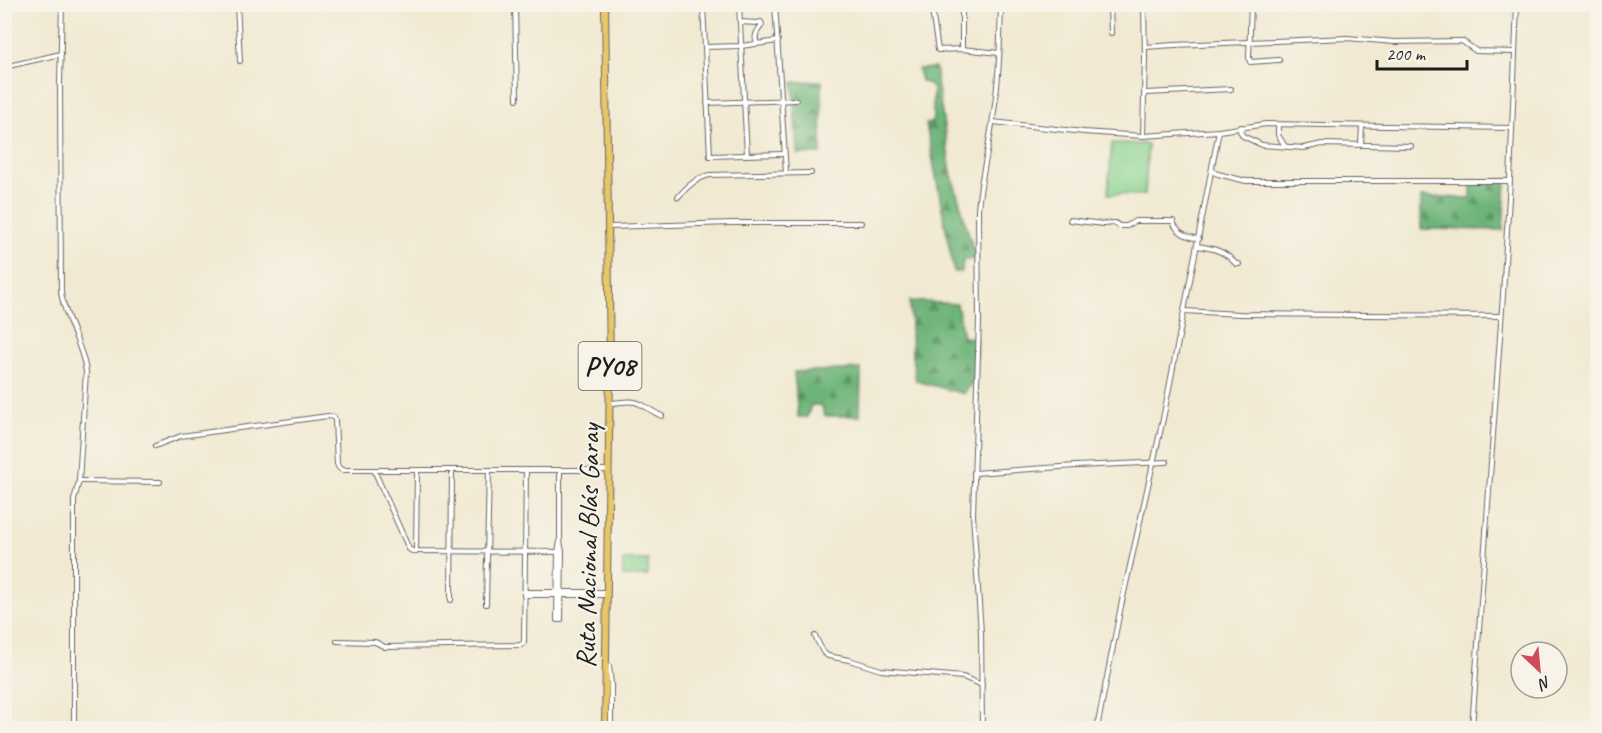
<svg xmlns="http://www.w3.org/2000/svg" width="1602" height="733" viewBox="0 0 1602 733" font-family="Caveat,sans-serif">
<defs>
<pattern id="forest-firs" width="22" height="20" patternUnits="userSpaceOnUse" patternTransform="scale(1.5)"><rect width="22" height="20" fill="#6db479"/><path d="M5 1l3.5 6h-7zM16 11l3.5 6h-7z" fill="#599262"/></pattern>
</defs>
<rect width="100%" height="100%" fill="#f7f3e8"/>
<filter id="ink" filterUnits="userSpaceOnUse"><feTurbulence type="fractalNoise" baseFrequency=".0167" numOctaves="2"/><feDisplacementMap in="SourceGraphic" scale="12" xChannelSelector="R" yChannelSelector="G"/><feConvolveMatrix kernelMatrix="1 2 1 2 8 2 1 2 1" color-interpolation-filters="sRGB"/></filter>
<filter id="wash" filterUnits="userSpaceOnUse"><feTurbulence type="fractalNoise" baseFrequency=".008" numOctaves="4" result="noise"/><feDisplacementMap in="SourceGraphic" scale="24" xChannelSelector="R" yChannelSelector="G"/><feGaussianBlur stdDeviation="1.35" result="paint"/><feColorMatrix in="noise" values="0 0 0 0 0 0 0 0 0 0 0 0 0 0 0 0 0 1.4 0 .05"/><feComposite in="paint" operator="in"/></filter>
<g filter="url(#wash)">
<rect width="100%" height="100%" fill="#f1e9d2"/>
<g fill="url(#forest-firs)" stroke="#44684a" stroke-width="1.5">
<polygon points="935,68 951,172 976,259 963,260 962,272 954,272 926,124 931,123 933,118 933,89 929,84 921,81 918,69"/>
<polygon points="822,81 821,154 797,154 793,82"/>
<polygon points="1506,180 1503,230 1421,229 1421,197 1471,198 1471,181"/>
<polygon points="910,301 957,304 963,337 976,338 975,378 964,394 916,381 912,357"/>
<polygon points="861,369 860,416 825,416 821,405 811,405 807,417 798,417 794,372"/>
</g>
<g fill="#87d28e" stroke="#527755" stroke-width="1.5">
<polygon points="1112,143 1148,144 1145,195 1108,194"/>
<rect x="623" y="560" width="25" height="16"/>
</g>
</g>
<g filter="url(#ink)">
<g fill="none" stroke-linecap="round" stroke-linejoin="round">
<g stroke="#67645c" stroke-width="6">
<g id="minor">
<path d="M62 4 60 82 61 292C65 321 83 345 86 372L79 481 74 500V728"/>
<polyline points="237,4 240,61"/>
<polyline points="515,4 517,99"/>
<polyline points="703,4 710,156 784,154"/>
<polyline points="739,4 747,155"/>
<polyline points="775,4 786,173"/>
<polyline points="931,4 938,50 962,49 999,53"/>
<polyline points="962,4 962,49"/>
<polyline points="1110,4 1111,33"/>
<polyline points="1251,4 1249,57 1250,62 1279,60"/>
<polyline points="703,7 775,5"/>
<path d="M740 22 757 23 761 22 762 25C758 30 753 36 757 43"/>
<polyline points="705,47 741,46 778,41"/>
<polyline points="1145,47 1174,45 1347,38 1394,42 1462,41 1476,51 1515,52"/>
<polyline points="4,67 61,54"/>
<polyline points="1145,93 1231,89"/>
<polyline points="707,103 796,100"/>
<polyline points="993,122 1084,132 1143,136 1219,131 1163,419 1121,606 1097,728"/>
<polyline points="1278,125 1278,135 1285,146"/>
<polyline points="1241,127 1240,131 1243,136 1262,145 1304,148 1322,144 1411,146"/>
<polyline points="1219,131 1266,124 1511,128"/>
<polyline points="1143,136 1145,58 1144,4"/>
<polyline points="1361,144 1362,126"/>
<polyline points="1212,169 1215,173 1218,174 1246,181 1510,181"/>
<path d="M678 197C688 186 695 179 709 175L811 173"/>
<path d="M1070 220 1103 224 1115 223 1119 226H1127L1135 221H1173C1176 232 1188 237 1199 239"/>
<polyline points="609,227 732,223 861,223"/>
<path d="M1197 246C1213 248 1225 251 1236 264H1239"/>
<polyline points="1184,311 1240,314 1501,316"/>
<path d="M610 403C618 403 628 400 635 402 646 405 653 413 662 416"/>
<polyline points="155,446 181,436 328,416 334,417 335,420 337,464 339,468 342,470 608,470"/>
<polyline points="374,470 409,549 412,551 562,552"/>
<polyline points="974,473 1076,466 1167,462"/>
<polyline points="79,481 160,482"/>
<polyline points="560,541 562,552 561,620 557,620 558,552 560,541 560,470"/>
<polyline points="416,552 417,470"/>
<polyline points="524,592 606,592"/>
<polyline points="524,595 607,595"/>
<polyline points="451,600 452,470"/>
<polyline points="486,604 489,470"/>
<polyline points="815,636 823,652 828,656 849,660 881,670 963,677 982,685"/>
<polyline points="337,641 375,642 385,647 521,645 524,642 526,470"/>
<polyline points="609,666 611,684 611,728"/>
<path d="M982 728 981 633 973 515 979 320 978 210C980 181 988 153 992 124 999 85 1000 44 1001 4"/>
<polyline points="1472,728 1503,295 1510,181 1517,4"/>
</g>
</g>
<g stroke="#67645c" stroke-width="8">
<polyline id="highway" points="605,728 610,366 605,4"/>
</g>
<use href="#minor" stroke="#fff" stroke-width="4"/>
<use href="#highway" stroke="#e9c769" stroke-width="6"/>
</g>
</g>
<g text-anchor="middle" stroke-width="4.5" stroke-linejoin="round" paint-order="stroke">
<rect fill="#f7f3e8" stroke="#5e5c59" stroke-width="1.5" x="578.5" y="342" width="63" height="48" rx="4.5"/>
<g font-size="27" font-weight="bold" fill="#1c1c1c">
<text x="610" y="375">PY08</text>
</g>
<g font-size="28" fill="#1c1c1c" stroke="#f7f3e8">
<text transform="translate(587 546) rotate(-89)" y="10">Ruta Nacional Blás Garay</text>
</g>
</g>
<rect width="1602" height="733" fill="none" stroke="#f7f3e8" stroke-width="24"/>
<g transform="translate(1539 670) rotate(154)"><circle r="28" fill="#f7f3e8" stroke="#9f9d96" stroke-width="1.5"/>
<path d="M0-4.5L10 22L0 15L-10 22Z" fill="#d1495b"/>
<text y="-9" font-size="16" font-weight="bold" text-anchor="middle" fill="#1c1c1c">N</text>
</g>
<path d="M1377 60v9h90v-9" fill="none" stroke="#1c1c1c" stroke-width="3"/>
<text x="1386" y="60" font-size="18" fill="#1c1c1c" stroke="#f7f3e8" stroke-width="4.5" paint-order="stroke">200 m</text>
</svg>
